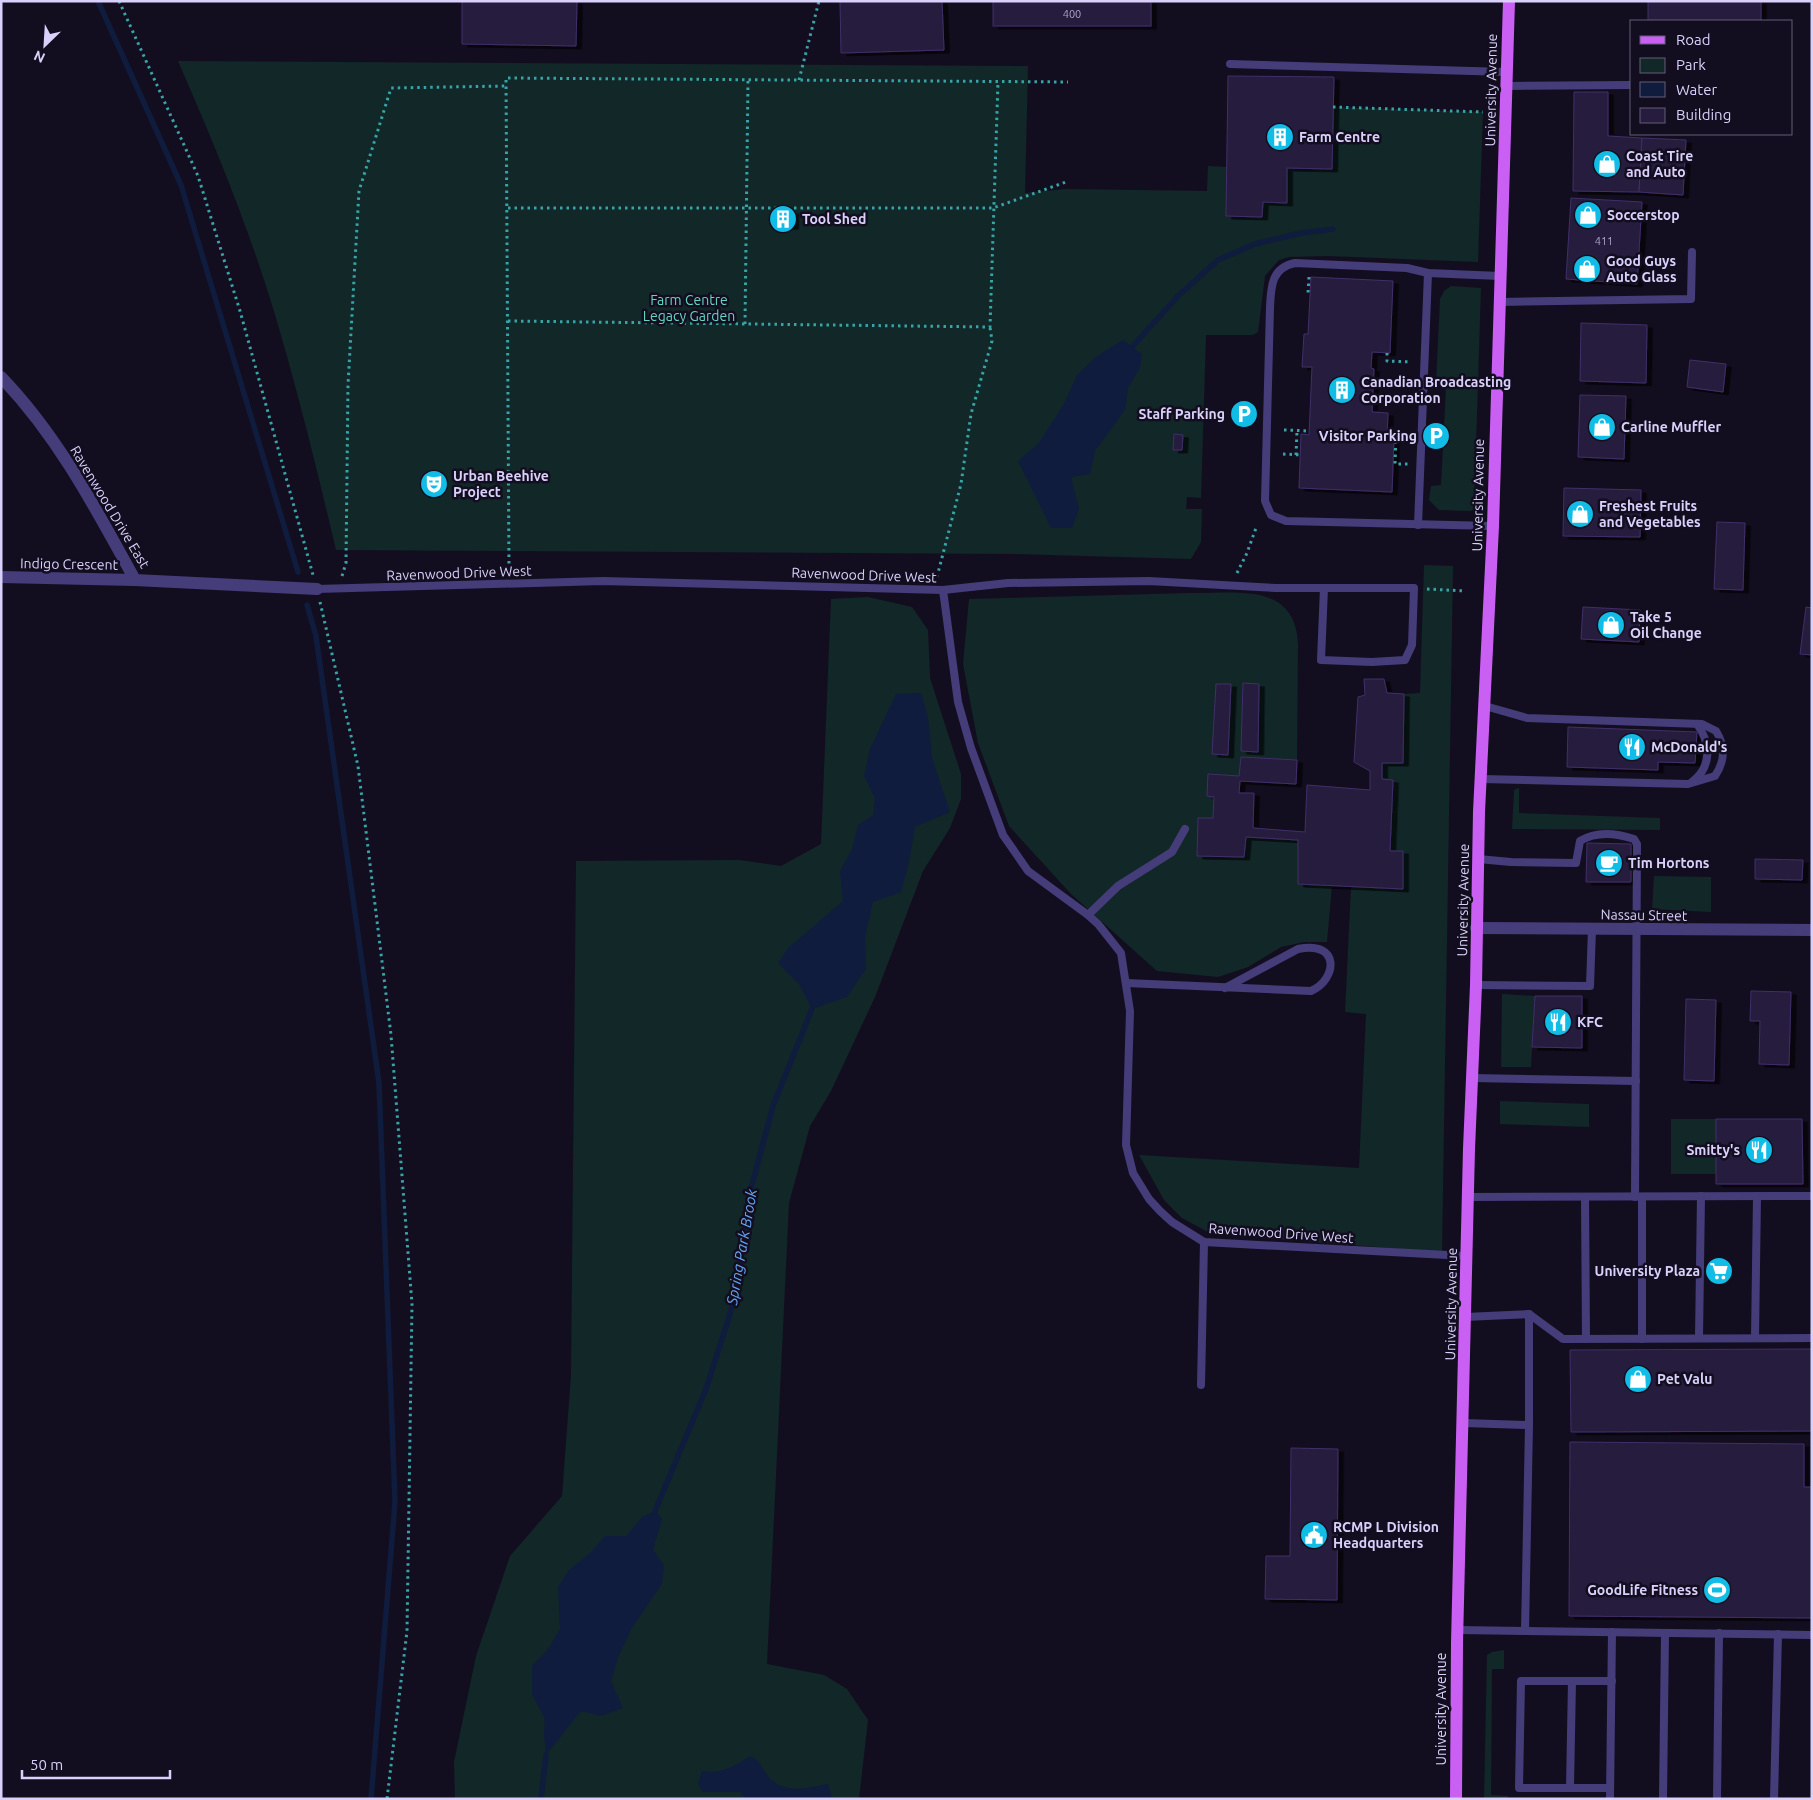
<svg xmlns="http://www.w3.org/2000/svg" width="1813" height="1800" viewBox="0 0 1813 1800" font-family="Ubuntu,sans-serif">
<defs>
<filter id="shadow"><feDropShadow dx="5.5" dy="3" stdDeviation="0" flood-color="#0009"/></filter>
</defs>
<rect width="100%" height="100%" fill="#130e1f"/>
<g fill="#122728">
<path d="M178 61 1028 66 1025 193 1065 189 1207 191 1208 166 1227 167 1226 216 1262 217 1263 202 1287 203V168L1332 169 1333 107 1483 112 1478 262 1328 256 1289 257 1279 260 1265 276 1258 332 1253 335H1206L1201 498 1187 497 1186 509H1202L1201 542 1191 559 1015 554 336 550C317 469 297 388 273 308 247 223 213 141 178 61Z"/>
<polygon points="1451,286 1481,288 1474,507 1472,511 1439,510 1429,500 1431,486 1441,485 1446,388 1436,384 1440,299 1444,291"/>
<polygon points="1424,565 1453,566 1442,1252 1260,1238 1206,1231 1182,1218 1164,1200 1139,1155 1359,1168 1366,1014 1345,1012 1351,887 1402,889 1390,851 1393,780 1382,779 1382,763 1403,762 1404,694 1420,693"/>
<path d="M1189 593C1236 594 1295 581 1298 644L1297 760 1241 757 1239 776 1208 774 1207 796 1214 797 1213 818H1198L1197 856 1244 857 1246 837 1298 840V884L1332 886 1327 942H1304L1281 947 1248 967 1218 977 1157 971 1071 894 1009 826 978 743 963 664 969 599Z"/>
<polygon points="868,597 912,607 928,630 930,678 961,774 961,799 950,828 923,871 875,997 831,1091 810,1126 789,1203 767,1664 824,1675 847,1689 868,1720 859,1799 455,1799 454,1762 476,1656 510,1556 562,1496 571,1375 576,861 739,860 781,866 821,844 831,599"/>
<polygon points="1519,788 1519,813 1660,818 1660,830 1512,829 1514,790"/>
<polygon points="1654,876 1711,877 1711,912 1652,909"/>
<polygon points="1502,994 1535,996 1531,1067 1501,1067"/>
<polygon points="1500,1101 1589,1104 1589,1127 1500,1124"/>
<rect x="1671" y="1119" width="45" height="55"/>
<polygon points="1504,1650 1504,1669 1492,1669 1491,1795 1508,1796 1508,1799 1484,1799 1487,1655 1492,1652"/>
</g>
<g fill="#0f1c3d">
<polygon points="1123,340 1142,354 1140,368 1128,388 1125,410 1095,451 1090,474 1071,477 1079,509 1072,528 1051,528 1018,461 1038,444 1064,404 1077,375 1097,356"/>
<polygon points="921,693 928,717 932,758 950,812 915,827 909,862 901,892 873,902 865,937 866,969 847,997 812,1009 799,984 778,963 788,948 843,901 840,871 852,849 858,825 873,815 875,798 864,776 870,749 896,694"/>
<polygon points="655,1511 662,1519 653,1550 664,1565 662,1584 632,1628 619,1655 611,1681 623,1708 601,1716 581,1711 546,1755 544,1735 545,1719 532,1694 532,1666 548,1649 560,1629 558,1587 569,1570 590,1553 605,1536 626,1536 642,1517"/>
<path d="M750 1756C762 1762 760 1766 768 1776 783 1795 808 1788 828 1784L832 1797 746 1799 740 1792H703L698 1784 702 1771C722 1774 734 1767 750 1756Z"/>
</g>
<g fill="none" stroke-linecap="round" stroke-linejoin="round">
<g stroke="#0f1c3d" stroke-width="5.5">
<polyline points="98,1 181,185 298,572"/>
<polyline points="1132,347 1178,296 1218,260 1255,244 1301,233 1333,229"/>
<polyline points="307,605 316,636 379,1083 395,1502 371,1799"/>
<polyline points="655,1511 706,1389 737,1292 750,1192 773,1106 812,1009"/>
<polyline points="541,1799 546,1755"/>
</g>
</g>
<g fill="#261c3e" stroke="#402f69" filter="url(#shadow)">
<polygon points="462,1 577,1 576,46 462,44"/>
<polygon points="840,1 942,1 944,50 841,53"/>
<rect x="993" y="1" width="158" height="25"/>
<rect x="1648" y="1" width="113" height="20"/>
<polygon points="1228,76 1334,77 1332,169 1287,168 1287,203 1263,202 1262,217 1226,216"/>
<polygon points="1574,92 1608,92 1608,136 1642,138 1639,192 1573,191"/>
<polygon points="1642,138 1686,140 1683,195 1639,192"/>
<polygon points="1571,198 1642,202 1637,284 1566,279"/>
<polygon points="793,211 793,226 773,227 772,212"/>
<polygon points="1311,277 1393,281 1390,353 1372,352 1371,368 1374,369 1372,412 1388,413 1387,438 1394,438 1392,492 1299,488 1301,434 1309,435 1312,367 1302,367 1304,334 1308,334"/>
<polygon points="1581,323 1647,325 1646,383 1580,381"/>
<polygon points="1690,360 1726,364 1723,392 1687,387"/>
<polygon points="1580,395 1626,396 1624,459 1578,457"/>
<polygon points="1174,434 1183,435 1182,450 1173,450"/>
<polygon points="1564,488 1641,490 1640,537 1563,536"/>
<polygon points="1717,522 1745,523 1743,590 1714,589"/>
<polygon points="1583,607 1640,610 1639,642 1581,639"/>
<polygon points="1806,607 1812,608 1812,655 1800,654"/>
<polygon points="1364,679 1384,679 1387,693 1404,694 1403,763 1382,763 1382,779 1393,780 1390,851 1403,851 1403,889 1298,884 1298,840 1246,837 1244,857 1197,856 1198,818 1213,818 1214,797 1207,796 1208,774 1239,776 1241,757 1297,760 1296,784 1240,781 1239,793 1254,793 1253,828 1305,832 1307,785 1370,790 1370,771 1354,762 1358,697 1365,695"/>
<polygon points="1243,683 1259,684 1258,752 1241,751"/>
<polygon points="1216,684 1231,684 1228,755 1212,754"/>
<polygon points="1568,727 1697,732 1695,763 1658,762 1658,770 1567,767"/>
<polygon points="1587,843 1631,844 1631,882 1586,882"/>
<polygon points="1755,859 1803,860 1802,880 1755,879"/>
<polygon points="1751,991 1791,992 1789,1065 1759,1064 1760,1021 1750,1021"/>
<polygon points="1535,996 1582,996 1582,1048 1532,1047"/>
<polygon points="1686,999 1716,1000 1714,1081 1684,1080"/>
<polygon points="1716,1119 1802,1119 1803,1184 1716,1184"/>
<polygon points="1812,1349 1812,1431 1571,1432 1570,1350"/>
<polygon points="1570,1442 1804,1444 1804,1487 1812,1487 1812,1618 1569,1616"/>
<polygon points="1291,1448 1338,1449 1337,1600 1265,1599 1266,1556 1290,1556"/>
</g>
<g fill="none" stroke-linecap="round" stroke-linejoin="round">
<g stroke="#37a4a8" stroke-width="3" stroke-dasharray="2.5 4" stroke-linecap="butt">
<polyline points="119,1 198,176 240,311 313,575"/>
<polyline points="799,80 819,1"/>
<polyline points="1333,107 1483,112"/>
<polyline points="508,208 993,208 1066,182"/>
<polyline points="1309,277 1308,293 1310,292"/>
<polyline points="508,321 990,327 998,82"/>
<polyline points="745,324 748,80"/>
<polyline points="1387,353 1387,361 1411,362"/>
<polyline points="1284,430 1309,431"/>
<polyline points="1387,434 1408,435"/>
<polyline points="1396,435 1395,464 1408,464"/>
<polyline points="1283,454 1301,455"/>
<polyline points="1296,455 1297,431"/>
<polyline points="509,570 506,78 1068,82"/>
<polyline points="1237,573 1247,553 1256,528"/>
<polyline points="342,576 346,563 348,385 359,191 391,88 506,86"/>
<polyline points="937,577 961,484 971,414 992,341 990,327"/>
<polyline points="1427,589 1465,591"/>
<polyline points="320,602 358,766 391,1035 412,1304 407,1631 387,1799"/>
</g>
<g stroke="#453d7a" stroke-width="8">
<polyline points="1230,64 1507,72"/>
<polyline points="1506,86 1632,85"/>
<polyline points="1499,302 1691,299 1692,252"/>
<polyline points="1418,525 1428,273"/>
<path d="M1493 526 1286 521 1271 515 1265 501 1270 307C1271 287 1271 268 1295 263L1407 268 1428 273 1500 276"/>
<polyline points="317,589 603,581 943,590 1008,583 1149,581 1275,588 1414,588 1412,645 1405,660 1372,662 1321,660 1324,588"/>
<polyline points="943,590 958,702 971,748 1003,835 1028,871 1088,915 1098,924 1121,953 1130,1011 1126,1145 1133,1173 1149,1199 1160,1211 1172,1222 1204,1242 1466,1256"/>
<path d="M1481 779 1688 784 1715 776C1725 761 1726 747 1716 731L1702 724 1527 718 1485 706"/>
<path d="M1692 782C1712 767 1711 743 1697 724"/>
<path d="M1478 859 1511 862 1576 863 1580 841C1596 831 1616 833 1634 839L1637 844 1635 1197"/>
<polyline points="1088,915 1118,886 1172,852 1185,829"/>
<path d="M1126 983 1311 991C1338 979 1340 940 1298 949L1225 988"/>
<polyline points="1476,985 1590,986 1592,929"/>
<polyline points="1472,1078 1636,1081"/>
<polyline points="1468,1197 1812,1196"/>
<polyline points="1585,1197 1586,1339"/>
<polyline points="1465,1317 1529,1314 1563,1339 1812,1338"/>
<polyline points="1699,1338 1701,1196"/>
<polyline points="1755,1338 1757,1196"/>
<polyline points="1642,1339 1642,1197"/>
<polyline points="1201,1385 1204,1242"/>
<polyline points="1529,1425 1529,1314"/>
<polyline points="1458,1630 1525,1631 1529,1425 1463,1423"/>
<polyline points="1525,1631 1812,1635"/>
<polyline points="1570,1788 1572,1681"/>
<polyline points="1610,1788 1519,1788 1521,1681 1612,1681"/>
<polyline points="1610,1799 1612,1632"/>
<polyline points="1663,1799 1665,1633"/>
<polyline points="1717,1799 1719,1633"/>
<polyline points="1774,1799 1778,1634"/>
</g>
<g stroke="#453d7a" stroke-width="12">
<path d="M1 377C58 436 96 509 135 580L317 589"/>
<polyline points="1,577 135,580"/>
</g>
<polyline stroke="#453d7a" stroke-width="12" points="1476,928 1812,930"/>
<polyline stroke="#ca5ff3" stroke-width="12" points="1456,1799 1457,1643 1469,1149 1476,985 1479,812 1493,526 1509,1"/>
</g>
<defs>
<g id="building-disc" transform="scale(1.4375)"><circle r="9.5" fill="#11bce6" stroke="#130e1f"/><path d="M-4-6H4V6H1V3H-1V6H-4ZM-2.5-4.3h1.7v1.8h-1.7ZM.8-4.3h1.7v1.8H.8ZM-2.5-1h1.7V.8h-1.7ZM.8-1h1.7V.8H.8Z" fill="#fff"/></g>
<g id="shop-disc" transform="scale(1.4375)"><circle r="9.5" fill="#11bce6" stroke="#130e1f"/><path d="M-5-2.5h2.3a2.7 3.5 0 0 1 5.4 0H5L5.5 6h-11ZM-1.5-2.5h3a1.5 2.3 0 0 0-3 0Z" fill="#fff"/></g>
<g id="parking-disc" transform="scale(1.4375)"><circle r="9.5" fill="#11bce6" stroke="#130e1f"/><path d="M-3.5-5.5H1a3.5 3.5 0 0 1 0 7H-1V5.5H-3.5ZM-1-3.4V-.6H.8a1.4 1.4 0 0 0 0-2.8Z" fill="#fff"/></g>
<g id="theatre-disc" transform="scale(1.4375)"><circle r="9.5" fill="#11bce6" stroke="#130e1f"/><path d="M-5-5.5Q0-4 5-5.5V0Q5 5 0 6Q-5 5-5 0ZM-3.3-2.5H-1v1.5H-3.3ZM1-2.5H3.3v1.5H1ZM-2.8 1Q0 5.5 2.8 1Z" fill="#fff"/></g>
<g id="restaurant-disc" transform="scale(1.4375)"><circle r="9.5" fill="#11bce6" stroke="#130e1f"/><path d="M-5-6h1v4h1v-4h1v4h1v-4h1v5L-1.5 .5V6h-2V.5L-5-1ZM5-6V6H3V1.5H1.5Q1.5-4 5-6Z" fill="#fff"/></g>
<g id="cafe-disc" transform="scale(1.4375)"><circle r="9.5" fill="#11bce6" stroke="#130e1f"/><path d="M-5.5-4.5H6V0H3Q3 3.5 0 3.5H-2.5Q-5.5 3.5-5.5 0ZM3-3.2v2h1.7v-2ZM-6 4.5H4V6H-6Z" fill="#fff"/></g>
<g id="supermarket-disc" transform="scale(1.4375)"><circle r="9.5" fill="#11bce6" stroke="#130e1f"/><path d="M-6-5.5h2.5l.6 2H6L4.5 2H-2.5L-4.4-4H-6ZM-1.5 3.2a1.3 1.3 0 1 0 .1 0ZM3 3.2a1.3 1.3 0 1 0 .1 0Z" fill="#fff"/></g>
<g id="civic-disc" transform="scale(1.4375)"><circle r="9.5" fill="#11bce6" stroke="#130e1f"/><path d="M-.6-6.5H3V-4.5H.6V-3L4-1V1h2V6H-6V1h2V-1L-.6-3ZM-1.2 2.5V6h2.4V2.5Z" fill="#fff"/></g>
<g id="stadium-disc" transform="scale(1.4375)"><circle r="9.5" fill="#11bce6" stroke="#130e1f"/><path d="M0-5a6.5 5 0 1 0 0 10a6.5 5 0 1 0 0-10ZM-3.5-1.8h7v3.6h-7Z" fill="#fff"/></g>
</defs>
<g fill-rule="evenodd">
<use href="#building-disc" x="1280" y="137"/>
<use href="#shop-disc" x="1607" y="164"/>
<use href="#shop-disc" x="1588" y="215"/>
<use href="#building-disc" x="783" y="219"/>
<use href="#shop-disc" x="1587" y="269"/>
<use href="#building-disc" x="1342" y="390"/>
<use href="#parking-disc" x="1244" y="414"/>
<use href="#shop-disc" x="1602" y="427"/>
<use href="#parking-disc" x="1436" y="436"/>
<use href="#theatre-disc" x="434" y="484"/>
<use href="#shop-disc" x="1580" y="514"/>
<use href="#shop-disc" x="1611" y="625"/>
<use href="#restaurant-disc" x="1632" y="747"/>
<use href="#cafe-disc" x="1609" y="863"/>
<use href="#restaurant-disc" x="1558" y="1022"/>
<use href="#restaurant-disc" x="1759" y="1150"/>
<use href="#supermarket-disc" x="1719" y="1271"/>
<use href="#shop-disc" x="1638" y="1379"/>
<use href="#civic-disc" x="1314" y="1535"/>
<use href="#stadium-disc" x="1717" y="1590"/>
</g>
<g text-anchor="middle" stroke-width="5" stroke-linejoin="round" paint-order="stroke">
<g font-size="11" fill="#aca3cc">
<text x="1072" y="18">400</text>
<text x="1604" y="245">411</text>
</g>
<g font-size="14" fill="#d9d0fb" stroke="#130e1f">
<text transform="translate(1491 90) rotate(-89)" y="5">University Avenue</text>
<text transform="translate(1478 495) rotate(-89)" y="5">University Avenue</text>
<text transform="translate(110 507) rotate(59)" y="5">Ravenwood Drive East</text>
<text transform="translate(69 564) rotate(1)" y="5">Indigo Crescent</text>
<text transform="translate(459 573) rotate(-2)" y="5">Ravenwood Drive West</text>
<text transform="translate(864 575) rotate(2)" y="5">Ravenwood Drive West</text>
<text transform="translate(1463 900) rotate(-89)" y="5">University Avenue</text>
<text transform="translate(1644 915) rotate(1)" y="5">Nassau Street</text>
<text transform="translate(1281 1233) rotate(4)" y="5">Ravenwood Drive West</text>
<text transform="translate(1451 1304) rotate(-89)" y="5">University Avenue</text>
<text transform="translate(1441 1709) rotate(-90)" y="5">University Avenue</text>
</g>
<g font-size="14" font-weight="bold" fill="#d9d0fb" stroke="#130e1f" text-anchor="start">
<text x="1299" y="142">Farm Centre</text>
<text x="1626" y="161">Coast Tire<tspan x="1626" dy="16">and Auto</tspan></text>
<text x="1607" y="220">Soccerstop</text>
<text x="802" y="224">Tool Shed</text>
<text x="1606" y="266">Good Guys<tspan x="1606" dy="16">Auto Glass</tspan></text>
<text x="1361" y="387">Canadian Broadcasting<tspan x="1361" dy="16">Corporation</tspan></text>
<text x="1225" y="419" text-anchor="end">Staff Parking</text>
<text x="1621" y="432">Carline Muffler</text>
<text x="1417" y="441" text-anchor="end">Visitor Parking</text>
<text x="453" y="481">Urban Beehive<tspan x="453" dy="16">Project</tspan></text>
<text x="1599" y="511">Freshest Fruits<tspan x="1599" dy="16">and Vegetables</tspan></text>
<text x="1630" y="622">Take 5<tspan x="1630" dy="16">Oil Change</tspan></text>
<text x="1651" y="752">McDonald's</text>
<text x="1628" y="868">Tim Hortons</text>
<text x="1577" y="1027">KFC</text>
<text x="1740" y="1155" text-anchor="end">Smitty's</text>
<text x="1700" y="1276" text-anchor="end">University Plaza</text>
<text x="1657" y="1384">Pet Valu</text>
<text x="1333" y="1532">RCMP L Division<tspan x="1333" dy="16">Headquarters</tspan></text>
<text x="1698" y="1595" text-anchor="end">GoodLife Fitness</text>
</g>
<g font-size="14" fill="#62d5c3" stroke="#130e1f">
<text x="689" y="305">Farm Centre<tspan x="689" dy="16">Legacy Garden</tspan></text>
</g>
<g font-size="15" font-style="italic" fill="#66a4f3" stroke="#130e1f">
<text transform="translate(742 1247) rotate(-80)" y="5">Spring Park Brook</text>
</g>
</g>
<rect width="1813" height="1800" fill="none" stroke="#d9d0fb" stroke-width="5"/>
<rect x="1630" y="20" width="162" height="115" fill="#130e1f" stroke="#625c77"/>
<rect x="1640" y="36" width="25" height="8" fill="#ca5ff3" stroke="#625c77"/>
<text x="1676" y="45" font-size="15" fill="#d9d0fb">Road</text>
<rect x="1640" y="58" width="25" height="15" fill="#122728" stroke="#625c77"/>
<text x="1676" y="70" font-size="15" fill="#d9d0fb">Park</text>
<rect x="1640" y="82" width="25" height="15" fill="#0f1c3d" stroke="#625c77"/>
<text x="1676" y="95" font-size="15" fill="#d9d0fb">Water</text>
<rect x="1640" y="108" width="25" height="15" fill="#261c3e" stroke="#625c77"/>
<text x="1676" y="120" font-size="15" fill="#d9d0fb">Building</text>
<g transform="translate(45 45) rotate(205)" stroke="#130e1f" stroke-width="4" paint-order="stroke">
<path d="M0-4L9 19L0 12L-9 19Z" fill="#d9d0fb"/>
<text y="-8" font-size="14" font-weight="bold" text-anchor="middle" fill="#d9d0fb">N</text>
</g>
<path d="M22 1770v8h148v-8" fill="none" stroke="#d9d0fb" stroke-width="2.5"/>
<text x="30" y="1770" font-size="15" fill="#d9d0fb" stroke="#130e1f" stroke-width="4" paint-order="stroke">50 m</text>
</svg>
